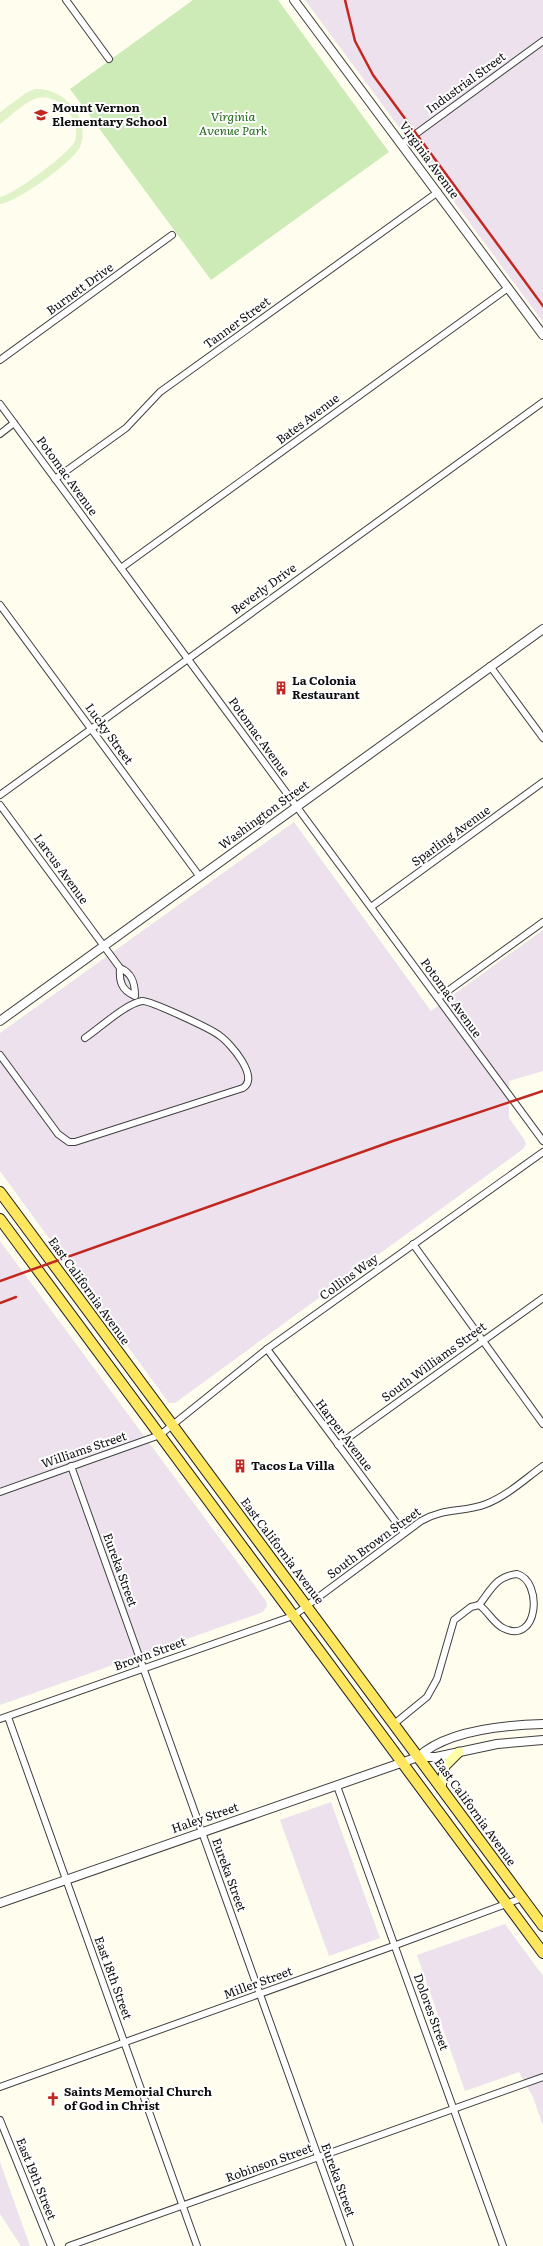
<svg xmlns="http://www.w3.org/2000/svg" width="543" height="2246" viewBox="0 0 543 2246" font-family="Literata,serif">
<rect width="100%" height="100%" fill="#fffded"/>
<g fill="#ece1ec">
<polygon points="305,0 543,0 543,322"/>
<polygon points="294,822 431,1011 543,930 543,1071 509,1081 509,1118 524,1139 526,1144 523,1149 175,1403 169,1403 0,1171 0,1033"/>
<polygon points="0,1241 266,1601 267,1606 263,1612 0,1705"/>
<polygon points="331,1802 380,1938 329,1956 280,1820"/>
<polygon points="505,1924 543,1976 543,2126 533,2097 519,2072 465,2091 417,1955"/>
<polygon points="0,2162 30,2246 21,2246 0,2214"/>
</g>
<polygon fill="#ccebb6" points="193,0 278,0 389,152 211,280 70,89"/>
<path fill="#dff2c8" d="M35 89C63 87 92 118 80 147 74 161 16 203 0 204V197C12 196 70 153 75 141 82 121 59 92 37 98 24 102 11 116 0 124V112L26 93Z"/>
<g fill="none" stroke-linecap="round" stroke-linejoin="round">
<g stroke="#404040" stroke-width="8">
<g id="minor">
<polyline points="66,0 109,59"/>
<polyline points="402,144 543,41"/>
<polyline points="0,360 172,235"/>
<polyline points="0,404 543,1141"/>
<polyline points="0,434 14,423"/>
<polyline points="55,479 126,428 160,392 438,192"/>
<polyline points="121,568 508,288"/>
<polyline points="0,605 200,877"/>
<polyline points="490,666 543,738"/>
<polyline points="0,795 543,402"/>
<path d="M0 805 120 968C132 973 135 983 135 996 121 990 119 981 120 968"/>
<polyline points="371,907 543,782"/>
<polyline points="438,998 543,922"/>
<path d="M0 1055 58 1134 69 1142H75L243 1088C260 1077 230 1043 220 1036 212 1029 149 1000 142 1001 125 1004 100 1028 85 1038"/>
<polyline points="413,1244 543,1424"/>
<polyline points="267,1349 404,1533"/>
<polyline points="338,1445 543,1298"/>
<polyline points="71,1466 350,2246"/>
<polyline points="0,1492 160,1435 267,1349 543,1152"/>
<path d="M517 1574C543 1581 539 1646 503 1628 493 1623 488 1611 479 1605 491 1590 496 1576 517 1574Z"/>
<polyline points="8,1717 197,2246"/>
<path d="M0 1719 293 1616 421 1521C445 1507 463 1513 486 1504 507 1496 525 1479 543 1466"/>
<polyline points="394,1724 427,1697 437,1679 454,1620 471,1607 479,1605"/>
<polyline points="337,1786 503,2246"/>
<polyline points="0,2087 396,1945 522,1898"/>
<polyline points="0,2120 51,2246"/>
<polyline points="69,2246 543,2077"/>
</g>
</g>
<g stroke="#404040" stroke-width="10">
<g id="tertiary">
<polyline points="294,0 543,335"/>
<polyline points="0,1021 543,629"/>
<path d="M418 1757C447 1730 505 1725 543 1724"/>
<polyline points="0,1903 418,1757 436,1757 497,1744 543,1740"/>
</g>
</g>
<g stroke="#2f2f2f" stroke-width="11">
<polyline id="secondary" points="441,1787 445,1766 459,1752"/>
</g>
<g stroke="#1e1e1e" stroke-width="12">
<g id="primary">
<polyline points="0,1192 543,1926"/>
<polyline points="0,1219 543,1953"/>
</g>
</g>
<use href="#minor" stroke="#fff" stroke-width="6"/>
<use href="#tertiary" stroke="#fff" stroke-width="8"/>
<use href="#secondary" stroke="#fffea8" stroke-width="9"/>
<use href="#primary" stroke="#fee65f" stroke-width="10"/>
<g stroke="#c32820" stroke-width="2.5">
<polyline points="345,0 355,41 373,75 543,306"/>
<polyline points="0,1281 393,1141 543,1091"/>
<polyline points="0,1303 16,1297"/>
</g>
</g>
<defs>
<g id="school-bare" transform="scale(1.08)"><path d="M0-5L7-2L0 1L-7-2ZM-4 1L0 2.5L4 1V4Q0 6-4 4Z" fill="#c32820" stroke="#fff" stroke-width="2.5" paint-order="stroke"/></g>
<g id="building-bare" transform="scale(1.08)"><path d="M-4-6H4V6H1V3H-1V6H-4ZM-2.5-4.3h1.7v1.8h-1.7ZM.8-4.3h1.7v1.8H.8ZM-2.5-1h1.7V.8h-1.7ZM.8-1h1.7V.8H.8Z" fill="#c32820" stroke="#fff" stroke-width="2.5" paint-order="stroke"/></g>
<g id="church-bare" transform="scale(1.08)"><path d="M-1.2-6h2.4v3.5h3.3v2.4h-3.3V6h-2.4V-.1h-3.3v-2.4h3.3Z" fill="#c32820" stroke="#fff" stroke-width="2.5" paint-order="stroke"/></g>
</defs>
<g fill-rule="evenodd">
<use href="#school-bare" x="41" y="115"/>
<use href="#building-bare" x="281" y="688"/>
<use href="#building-bare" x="240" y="1466"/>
<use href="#church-bare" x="53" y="2099"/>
</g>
<g text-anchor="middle" stroke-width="4" stroke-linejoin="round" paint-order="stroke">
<g font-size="12" fill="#0d0d0d" stroke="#fff">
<text transform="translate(466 83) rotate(-36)" y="4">Industrial Street</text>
<text transform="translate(429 160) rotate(54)" y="4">Virginia Avenue</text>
<text transform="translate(80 289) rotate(-36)" y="4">Burnett Drive</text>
<text transform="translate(237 323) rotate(-36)" y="4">Tanner Street</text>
<text transform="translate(308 419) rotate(-37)" y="4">Bates Avenue</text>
<text transform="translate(67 476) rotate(54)" y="4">Potomac Avenue</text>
<text transform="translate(264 589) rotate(-36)" y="4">Beverly Drive</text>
<text transform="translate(109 734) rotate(54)" y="4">Lucky Street</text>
<text transform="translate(259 737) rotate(54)" y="4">Potomac Avenue</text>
<text transform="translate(264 815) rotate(-36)" y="4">Washington Street</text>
<text transform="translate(451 836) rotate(-36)" y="4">Sparling Avenue</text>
<text transform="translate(61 869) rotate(54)" y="4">Larcus Avenue</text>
<text transform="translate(451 998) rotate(54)" y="4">Potomac Avenue</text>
<text transform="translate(349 1277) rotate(-36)" y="4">Collins Way</text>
<text transform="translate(89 1291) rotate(54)" y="4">East California Avenue</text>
<text transform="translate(434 1362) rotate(-36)" y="4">South Williams Street</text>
<text transform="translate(344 1435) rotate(53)" y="4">Harper Avenue</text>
<text transform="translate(84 1450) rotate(-19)" y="4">Williams Street</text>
<text transform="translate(374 1543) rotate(-36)" y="4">South Brown Street</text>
<text transform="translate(282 1551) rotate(53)" y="4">East California Avenue</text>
<text transform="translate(120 1570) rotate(70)" y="4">Eureka Street</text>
<text transform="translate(150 1654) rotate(-20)" y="4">Brown Street</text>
<text transform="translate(475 1812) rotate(54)" y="4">East California Avenue</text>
<text transform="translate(205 1818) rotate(-19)" y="4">Haley Street</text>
<text transform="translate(229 1875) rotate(70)" y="4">Eureka Street</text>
<text transform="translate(113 1978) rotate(70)" y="4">East 18th Street</text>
<text transform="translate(258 1983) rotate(-20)" y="4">Miller Street</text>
<text transform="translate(431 2012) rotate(70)" y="4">Dolores Street</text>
<text transform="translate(269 2163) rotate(-20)" y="4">Robinson Street</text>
<text transform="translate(36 2179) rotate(68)" y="4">East 19th Street</text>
<text transform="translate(338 2180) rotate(70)" y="4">Eureka Street</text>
</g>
<g font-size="12" font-weight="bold" fill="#0d0d0d" stroke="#fff" text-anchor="start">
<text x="52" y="112">Mount Vernon<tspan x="52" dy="14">Elementary School</tspan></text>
<text x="292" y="685">La Colonia<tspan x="292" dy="14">Restaurant</tspan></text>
<text x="251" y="1470">Tacos La Villa</text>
<text x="64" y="2096">Saints Memorial Church<tspan x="64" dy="14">of God in Christ</tspan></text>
</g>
<g font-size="12" font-style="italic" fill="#23681b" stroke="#fff">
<text x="233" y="121">Virginia<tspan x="233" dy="14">Avenue Park</tspan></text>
</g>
</g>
</svg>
